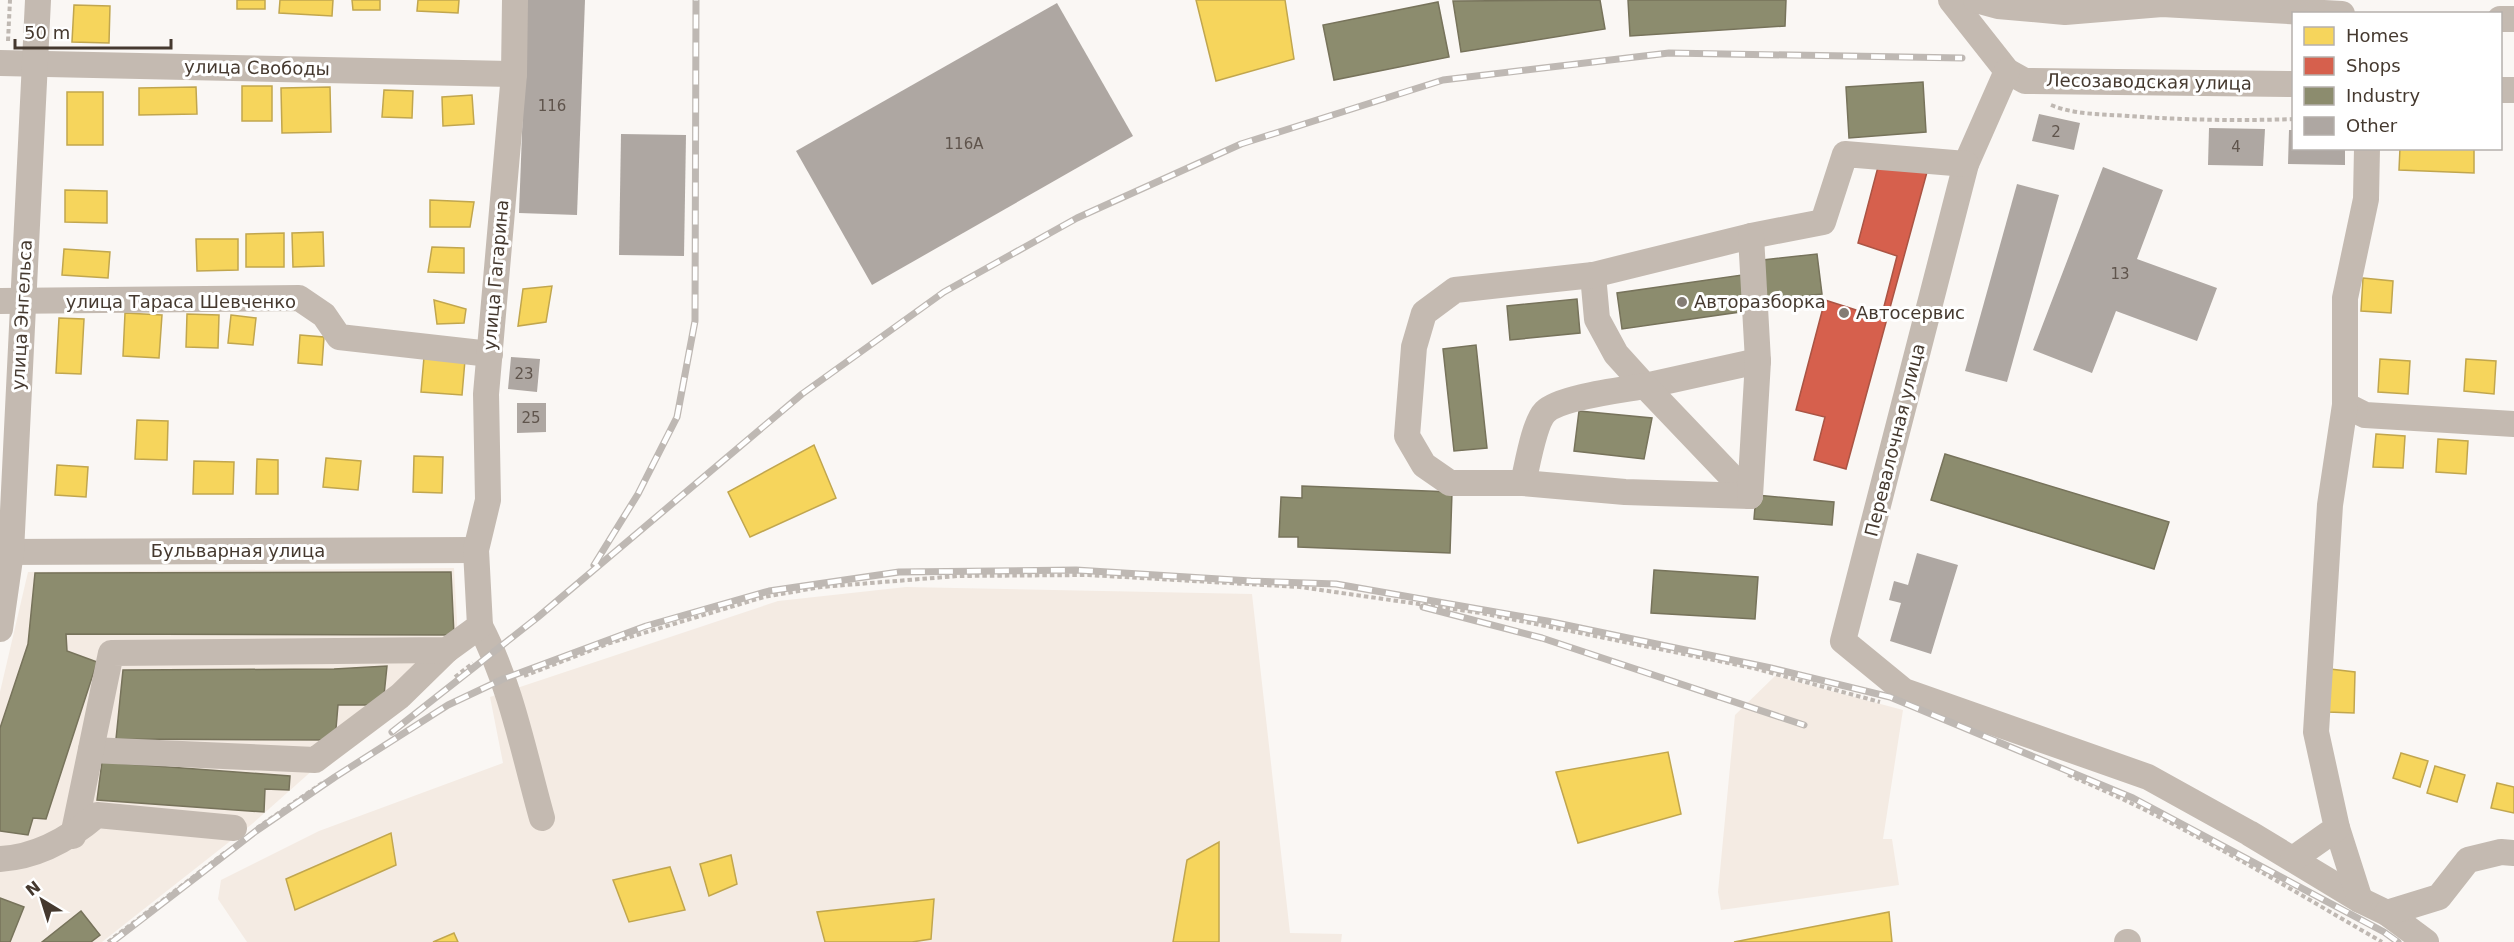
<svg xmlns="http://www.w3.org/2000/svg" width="2514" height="942" viewBox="0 0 2514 942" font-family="'DejaVu Sans',sans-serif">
<rect width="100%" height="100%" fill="#faf7f4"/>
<g fill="#f4ebe3">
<polygon points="454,568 458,641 252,824 102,942 0,942 0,692 28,572"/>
<polygon points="906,587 1252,594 1290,933 1342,934 1341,942 247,942 218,899 221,880 319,831 503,763 490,697 778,601"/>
<polygon points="1775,676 1903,710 1883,839 1892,839 1899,885 1721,910 1718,892 1735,715"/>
</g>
<g fill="#f6d55c" stroke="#c1a64e" stroke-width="1.5">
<rect x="237" y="0" width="28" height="9"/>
<polygon points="280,0 333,0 332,16 279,13"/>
<polygon points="352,0 380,0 380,10 353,10"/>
<polygon points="418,0 459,0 458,13 417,11"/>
<polygon points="1196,0 1285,0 1294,59 1216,81"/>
<polygon points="74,5 110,6 109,43 72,42"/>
<rect x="242" y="86" width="30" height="35"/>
<polygon points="196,87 197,114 139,115 139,88"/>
<polygon points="330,87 331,132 282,133 281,88"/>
<polygon points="384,90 413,91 412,118 382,117"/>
<rect x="67" y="92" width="36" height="53"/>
<polygon points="472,95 474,124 443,126 442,97"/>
<polygon points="2400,148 2474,148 2474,173 2399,170"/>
<polygon points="65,190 107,191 107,223 65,222"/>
<polygon points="430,200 474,202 470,227 430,227"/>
<polygon points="323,232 324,266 293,267 292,233"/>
<polygon points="284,233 284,267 246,267 246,234"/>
<polygon points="196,239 238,239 238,270 197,271"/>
<polygon points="432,247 464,248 464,273 428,272"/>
<polygon points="64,249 110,252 108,278 62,275"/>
<polygon points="2363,278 2393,281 2391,313 2361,311"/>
<polygon points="552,286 546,322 518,326 523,289"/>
<polygon points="434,300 466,309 464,323 437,324"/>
<polygon points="125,313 162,315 159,358 123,356"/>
<polygon points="187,314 219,315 218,348 186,347"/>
<polygon points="231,315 256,318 253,345 228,343"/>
<polygon points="59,318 84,319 81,374 56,373"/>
<polygon points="300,335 324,337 322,365 298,363"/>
<polygon points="424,357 465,360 462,395 421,392"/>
<polygon points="2380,359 2410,361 2408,394 2378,392"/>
<polygon points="2466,359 2496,361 2494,394 2464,391"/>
<polygon points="137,420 168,421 167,460 135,459"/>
<polygon points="2376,434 2405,436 2403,468 2373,467"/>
<polygon points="2438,439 2468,441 2466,474 2436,472"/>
<polygon points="814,445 836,498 750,537 728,492"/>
<polygon points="414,456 443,457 442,493 413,492"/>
<polygon points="326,458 361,461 358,490 323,487"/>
<polygon points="257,459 278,460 278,494 256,494"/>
<polygon points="194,461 234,462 233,494 193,494"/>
<polygon points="57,465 88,467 86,497 55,495"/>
<polygon points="2330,669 2355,672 2354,713 2328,712"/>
<polygon points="1668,752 1681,814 1578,843 1556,772"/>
<polygon points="2401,753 2428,761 2420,787 2393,778"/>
<polygon points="2435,766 2465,775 2457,802 2427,793"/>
<polygon points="2497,783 2514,787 2514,813 2491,808"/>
<polygon points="391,833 396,865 295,910 286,879"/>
<polygon points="1219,842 1219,942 1173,942 1187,860"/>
<polygon points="731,855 737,884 709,896 700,864"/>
<polygon points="670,867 685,910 629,922 613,880"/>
<polygon points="934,899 931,939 912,942 825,942 817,912"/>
<polygon points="1889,912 1892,942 1734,942"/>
<polygon points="454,933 458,942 433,942"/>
</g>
<polygon fill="#d6604d" stroke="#aa5444" stroke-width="1.5" points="1879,163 1927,172 1846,469 1814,460 1825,417 1796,410 1825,300 1881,318 1897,256 1858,243"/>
<g fill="#8c8c6e" stroke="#77735b" stroke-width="1.5">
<polygon points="1600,0 1605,29 1461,52 1453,1"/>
<polygon points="1628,0 1786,0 1785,26 1630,36"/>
<polygon points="1438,2 1449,57 1334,80 1323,25"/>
<polygon points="1923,82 1926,132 1849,138 1846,87"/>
<polygon points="1817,254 1822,294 1767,300 1763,260"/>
<polygon points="1742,275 1747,311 1622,329 1617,293"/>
<polygon points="1577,299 1580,333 1510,340 1507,306"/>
<polygon points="1476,345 1487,448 1454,451 1443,349"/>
<polygon points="1579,411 1652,418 1644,459 1574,451"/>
<polygon points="1945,454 2169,522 2154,569 1931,500"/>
<polygon points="1302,486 1452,492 1450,553 1298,547 1298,537 1279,537 1281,497 1302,498"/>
<polygon points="1756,495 1834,502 1832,525 1754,519"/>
<polygon points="1654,570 1758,577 1755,619 1651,613"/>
<polygon points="451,572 454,635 66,634 67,651 97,662 46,819 33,818 28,835 0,831 0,728 28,644 35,573"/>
<polygon points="387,666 383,705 338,705 335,740 116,739 123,670 334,669"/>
<polygon points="102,762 290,776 289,790 265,789 264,812 97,800"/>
<polygon points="0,898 24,907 10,942 0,942"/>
<polygon points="81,911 100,935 91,942 42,942"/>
</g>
<g fill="#aea7a2">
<polygon points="527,0 585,0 577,215 519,213"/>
<polygon points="1057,3 1133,136 872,285 796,151"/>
<polygon points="2039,114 2080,123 2074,150 2032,141"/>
<polygon points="2209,128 2265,129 2263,166 2208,165"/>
<polygon points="2289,130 2294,130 2294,148 2345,148 2345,165 2288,164"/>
<polygon points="621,134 686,135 684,256 619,255"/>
<polygon points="2103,167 2163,190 2137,259 2217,288 2197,341 2116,311 2092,373 2033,350"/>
<polygon points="2017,184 2059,195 2007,382 1965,371"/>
<polygon points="511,357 540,359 537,392 508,389"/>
<polygon points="517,403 546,403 546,432 517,433"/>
<polygon points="1917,553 1958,565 1931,654 1890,641 1901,603 1889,600 1894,581 1908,585"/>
</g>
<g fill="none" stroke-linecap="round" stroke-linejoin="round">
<g stroke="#bfb8b2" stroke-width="4" stroke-dasharray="4.5 3" stroke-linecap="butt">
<polyline points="8,41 10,0"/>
<path d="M2051 105C2076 115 2101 114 2128 116 2183 120 2238 121 2294 119"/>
<polyline points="524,676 610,643 764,597 821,587 958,576 1088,575 1300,587 1481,613 1753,668 1880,702"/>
<polyline points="455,677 473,663"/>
<path d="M2068 775C2177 820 2280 883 2382 942"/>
<polyline points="257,828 325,781"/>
<polyline points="108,942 227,851"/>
</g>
<g stroke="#c4bab1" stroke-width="26">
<polyline points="1951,0 2007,71 2025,81 2294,84"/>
<polyline points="1976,0 1998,6 2065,12 2162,4 2342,14"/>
<polyline points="2500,19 2514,19"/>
<polyline points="0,63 514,74"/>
<polyline points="2007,71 1966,164 1843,641 1904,691 2148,777 2249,833 2360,900 2387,913 2426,942"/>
<polyline points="2500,90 2514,90"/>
<polyline points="1593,275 1597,319 1616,354 1645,386 1758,361"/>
<polyline points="0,301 299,298 324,315 339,337 490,354"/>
<polyline points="2345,405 2365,415 2514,424"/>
<path d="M1523 483C1527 467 1534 423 1545 412 1560 397 1623 390 1645 386L1750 496"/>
<polyline points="1750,496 1625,492 1523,483 1450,483 1424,465 1407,436 1414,347 1424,313 1455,290 1593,275 1751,236 1823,222 1845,154 1966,164"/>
<polyline points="1750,496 1758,361 1751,236"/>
<polyline points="0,552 476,550"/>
<path d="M480 626C511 685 524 754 542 818"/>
<polyline points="0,629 11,552 38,0"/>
<polyline points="91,750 315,760 400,696 447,650"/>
<polyline points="2337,828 2360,900"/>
<polyline points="73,836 111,653 447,650 480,626 476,550 488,500 486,394 514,74 515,0"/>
<path d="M0 859C37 857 69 839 97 815L234 828"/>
<polyline points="2293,859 2337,828 2316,732 2330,505 2345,405 2345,298 2366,199 2367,148"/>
<polyline points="2387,913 2439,897 2468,860 2501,852 2514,853"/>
<polyline points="2127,942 2128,942"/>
</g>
<g stroke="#beb8b3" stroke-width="7">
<g id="rail">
<polyline points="594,565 638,494 677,417 695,321 696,0"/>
<polyline points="1423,607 1542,638 1804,725"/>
<polyline points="392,732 538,617 802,394 944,292 1077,218 1241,144 1443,80 1669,53 1962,58"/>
<polyline points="112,942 256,831 335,777 448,705 503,679 646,626 769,591 899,572 1076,570 1251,581 1336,584 1547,621 1771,668 1890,697 2133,798 2384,932 2398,942"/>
</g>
</g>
<use href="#rail" stroke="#fff" stroke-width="4.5" stroke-dasharray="14" stroke-linecap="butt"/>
</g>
<g fill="#847c74" stroke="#fff" stroke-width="2">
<circle cx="1682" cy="302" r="6"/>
<circle cx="1844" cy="313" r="6"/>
</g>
<g text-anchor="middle" stroke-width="6" stroke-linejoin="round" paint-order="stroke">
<g font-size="15" fill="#5f544c">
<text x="552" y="111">116</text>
<text x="2056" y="137">2</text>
<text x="964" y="149">116А</text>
<text x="2236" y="152">4</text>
<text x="2120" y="279">13</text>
<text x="524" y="379">23</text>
<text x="531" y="423">25</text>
</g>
<g font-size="18" fill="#45392f" stroke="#fff">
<text transform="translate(257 68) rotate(1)" y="6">улица Свободы</text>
<text transform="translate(2149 82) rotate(1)" y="6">Лесозаводская улица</text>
<text transform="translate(496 275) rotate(-85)" y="6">улица Гагарина</text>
<text x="181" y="308">улица Тараса Шевченко</text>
<text transform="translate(22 315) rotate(-87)" y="6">улица Энгельса</text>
<text transform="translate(1895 440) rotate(-76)" y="6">Перевалочная улица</text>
<text x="238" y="557">Бульварная улица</text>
</g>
<g font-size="18" fill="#45392f" stroke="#fff" text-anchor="start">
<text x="1694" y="308">Авторазборка</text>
<text x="1856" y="319">Автосервис</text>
</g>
</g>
<rect x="2292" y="12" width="210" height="138" fill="#ffffff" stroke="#b5b0ac" stroke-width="1.5"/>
<rect x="2304" y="27" width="30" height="18" fill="#f6d55c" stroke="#b5b0ac" stroke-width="1.5"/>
<text x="2346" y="42" font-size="18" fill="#45392f">Homes</text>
<rect x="2304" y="57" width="30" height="18" fill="#d6604d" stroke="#b5b0ac" stroke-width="1.5"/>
<text x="2346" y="72" font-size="18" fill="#45392f">Shops</text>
<rect x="2304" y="87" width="30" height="18" fill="#8c8c6e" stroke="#b5b0ac" stroke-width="1.5"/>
<text x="2346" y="102" font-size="18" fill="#45392f">Industry</text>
<rect x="2304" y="117" width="30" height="18" fill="#aea7a2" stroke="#b5b0ac" stroke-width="1.5"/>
<text x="2346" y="132" font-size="18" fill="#45392f">Other</text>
<g transform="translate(42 900) rotate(322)" stroke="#ffffff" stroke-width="4.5" paint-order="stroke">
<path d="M0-4.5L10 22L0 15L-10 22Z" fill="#45392f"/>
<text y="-9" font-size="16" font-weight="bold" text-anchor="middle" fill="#45392f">N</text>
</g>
<path d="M15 39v9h156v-9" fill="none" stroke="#45392f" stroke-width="3"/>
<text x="24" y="39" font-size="18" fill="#45392f" stroke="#ffffff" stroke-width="4.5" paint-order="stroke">50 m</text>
</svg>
